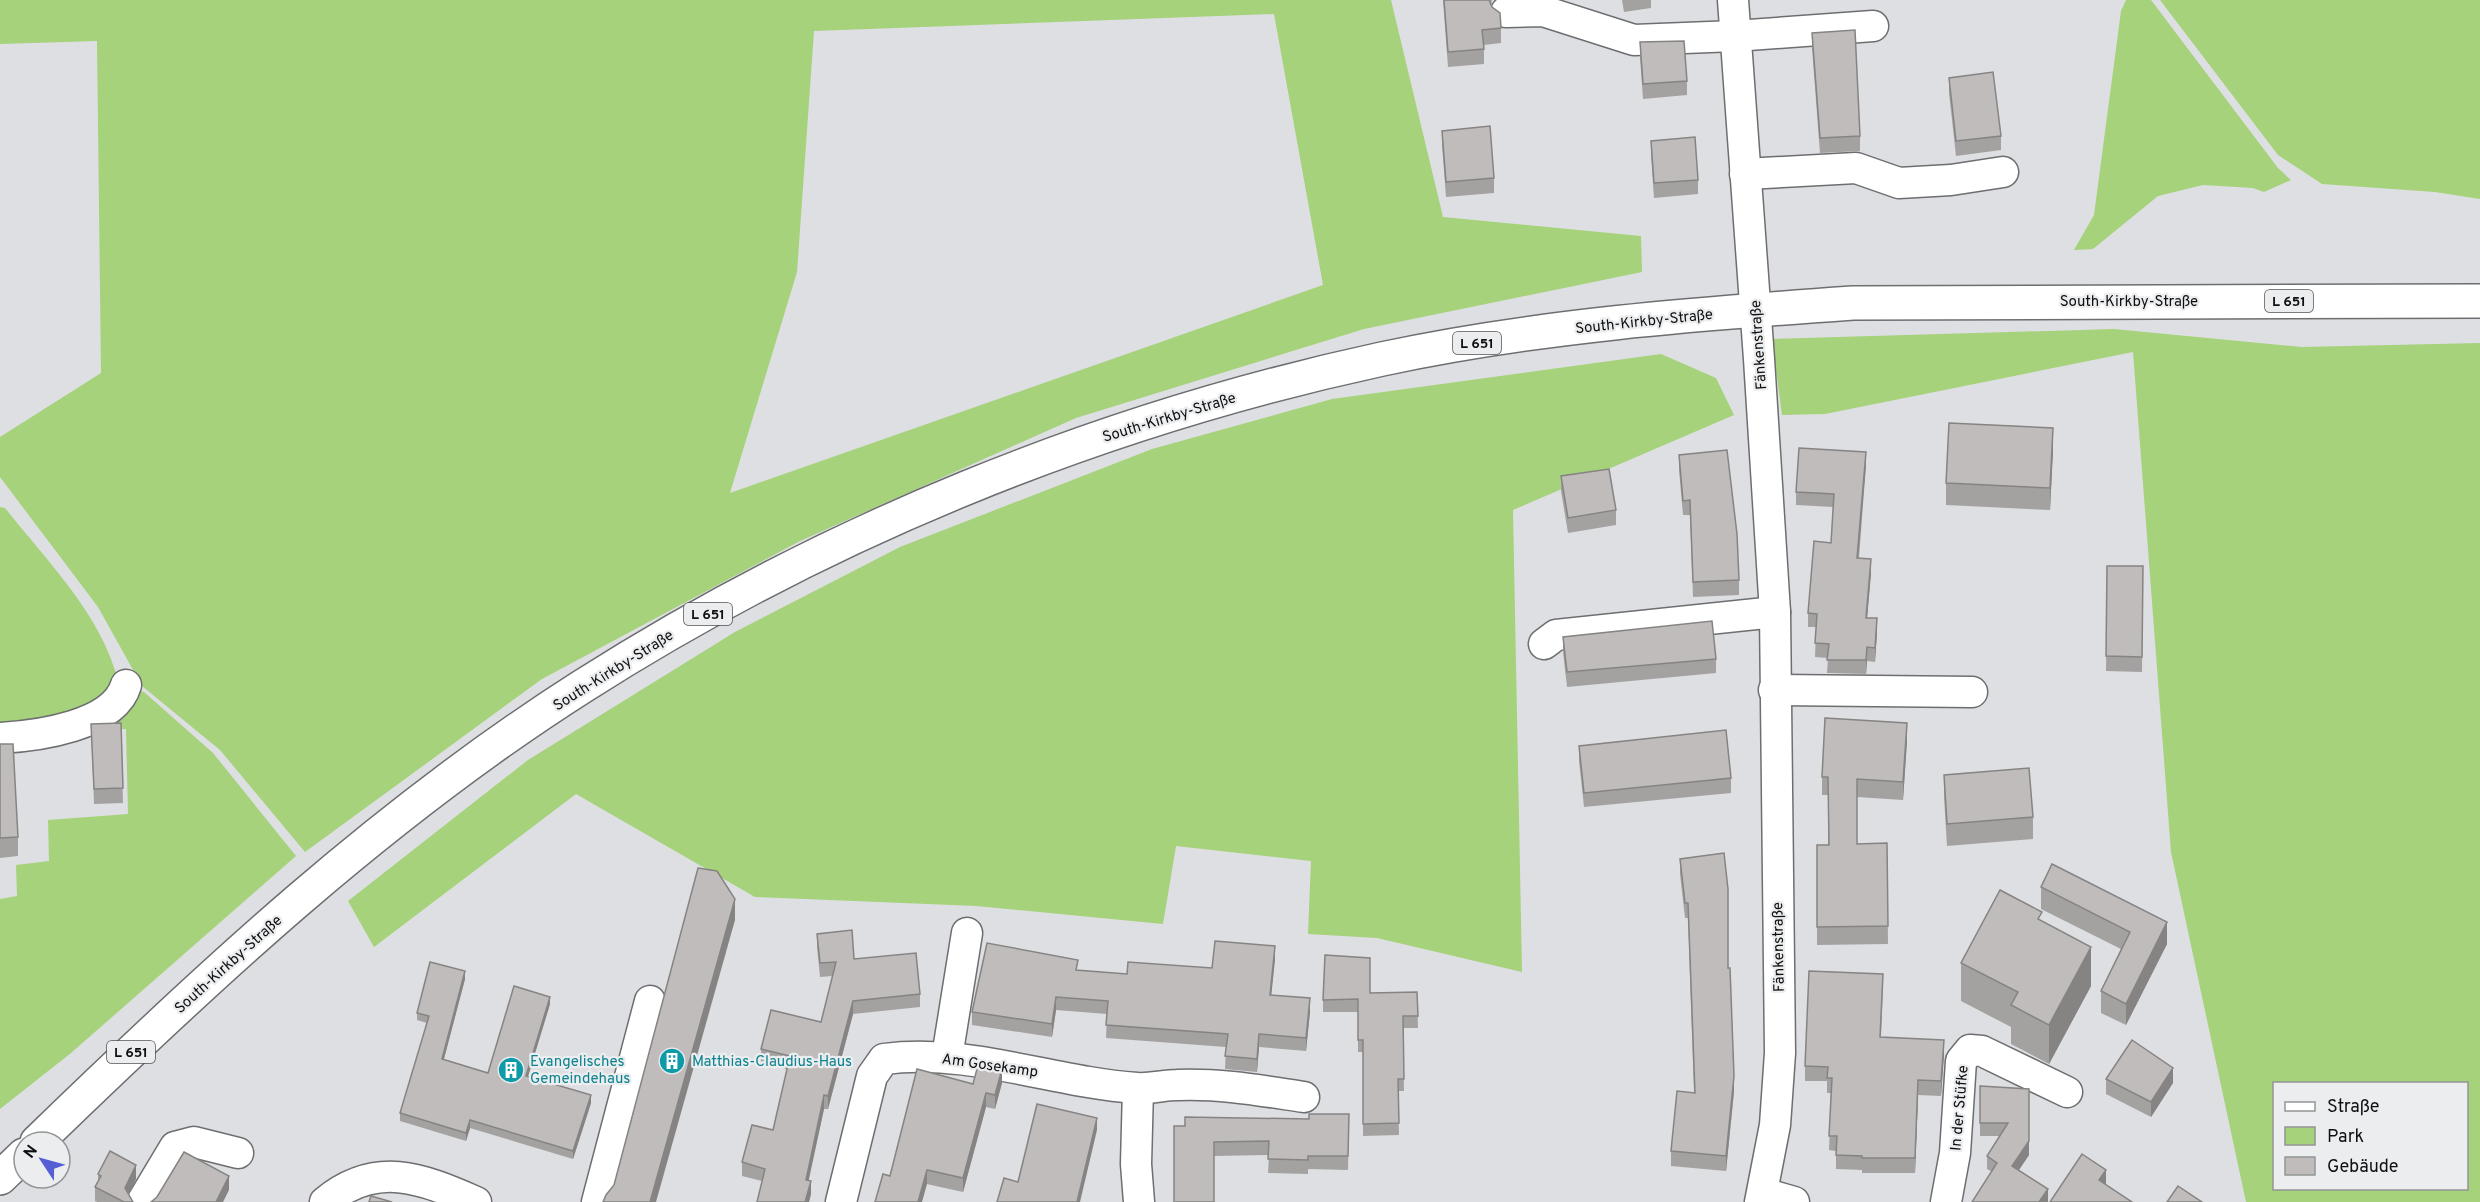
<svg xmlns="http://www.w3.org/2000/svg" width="2480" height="1202" viewBox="0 0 2480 1202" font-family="Overpass,sans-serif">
<rect width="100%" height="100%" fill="#dedfe2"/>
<g fill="#a5d27a" fill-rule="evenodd">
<path d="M0 0H1391L1443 217 1641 236 1642 272 1364 329 1076 418 800 541 542 679 305 852 220 750 142 686 98 607 0 477V437L101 373 97 41 0 44ZM1274 14 1323 285 730 493 797 272 814 31Z"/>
<polygon points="2126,0 2151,0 2278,168 2291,180 2264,192 2253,188 2203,185 2158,196 2093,249 2074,250 2094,215 2121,11"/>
<polygon points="2160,0 2480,0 2480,199 2435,192 2322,184 2278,155"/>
<path d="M2114 329 2302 347 2480 343V1202H2246L2171 852 2133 352 1825 414 1782 415 1772 339ZM2274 1084H2466V1188H2274Z"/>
<polygon points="1661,354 1716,378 1734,415 1513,510 1522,972 1377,938 1308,934 1311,861 1176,846 1163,924 976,906 755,897 576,794 374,947 348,901 528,760 735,632 900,547 1152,449 1332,399"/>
<path d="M0 507 5 508C46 560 102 615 118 681L94 710 0 732Z"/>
<polygon points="128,688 144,692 213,753 296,856 71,1053 0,1109 0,899 17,896 16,865 49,861 48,820 128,814 126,729 99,730"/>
</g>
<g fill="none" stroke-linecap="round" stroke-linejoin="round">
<g stroke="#6c6e70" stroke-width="33">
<g id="minor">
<polyline points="1733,0 1759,359 1775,612 1780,1053 1775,1125 1760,1202"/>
<polyline points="1506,12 1543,11 1634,40 1735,36 1873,26"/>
<polyline points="1745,174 1856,168 1899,183 1951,180 2003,172"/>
<polyline points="1544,644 1556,635 1775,612"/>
<polyline points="1774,690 1972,692"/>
<path d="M0 738C37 736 114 726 126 685"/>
<polyline points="947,1057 967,933"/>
<polyline points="1138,1089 1136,1164 1139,1202"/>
<polyline points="1763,1193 1794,1202"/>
<polyline points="142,1202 175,1147 194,1142 238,1153"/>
<path d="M325 1202C376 1160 421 1178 476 1202"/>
<polyline points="597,1202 650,1001"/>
<path d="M841 1202 872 1076 884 1059C971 1048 1051 1082 1137 1088 1150 1089 1164 1085 1177 1085 1220 1083 1263 1091 1304 1097"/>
<polyline points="1946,1202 1955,1153 1961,1061 1970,1050 1982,1051 2067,1092"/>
</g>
</g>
<g stroke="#6c6e70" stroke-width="36">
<g id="major">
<path d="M37 1142C207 977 383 813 583 686 826 531 1100 420 1382 359 1536 326 1695 314 1853 303L2480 301"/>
<polyline points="0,1178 24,1155"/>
</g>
</g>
<use href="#minor" stroke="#fff" stroke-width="30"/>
<use href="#major" stroke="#fff" stroke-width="33"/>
</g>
<g fill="#a4a2a1">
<polygon points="1443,0 1492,0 1491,5 1501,28 1501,43 1484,45 1484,64 1448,67"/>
<polygon points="1622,0 1651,0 1651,8 1624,12"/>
<polygon points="1812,33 1860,136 1860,151 1820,153 1812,48"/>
<polygon points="1640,42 1687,81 1687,95 1643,99 1640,57"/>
<polygon points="1949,78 2001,136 2001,150 1956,156 1949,93"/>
<polygon points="1442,131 1494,178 1494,193 1446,197 1442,145"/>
<polygon points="1651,141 1698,180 1698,194 1654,198 1651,155"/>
<polygon points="2053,450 2050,510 1946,505 1946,483"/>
<polygon points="1679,455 1739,580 1739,595 1693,597 1690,515 1683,515 1679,470"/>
<polygon points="1866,465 1859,558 1871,573 1867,618 1877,632 1875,662 1867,661 1866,674 1827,673 1828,658 1815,657 1816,627 1808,627 1808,613 1831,543 1833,507 1796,505 1796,492"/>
<polygon points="1561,476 1616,510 1616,525 1568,533 1561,491"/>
<polygon points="2107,566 2143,566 2142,672 2106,671"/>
<polygon points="1563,637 1716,659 1716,673 1567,687 1563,652"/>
<polygon points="121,723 123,803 94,804 91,724"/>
<polygon points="1907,741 1903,800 1857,797 1857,844 1887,843 1888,944 1817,945 1817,845 1828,845 1828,795 1822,795 1822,777"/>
<polygon points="0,744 18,837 18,856 0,858"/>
<polygon points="1579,746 1731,778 1731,793 1584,807 1579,761"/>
<polygon points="1944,775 2033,817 2033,839 1947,846 1944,797"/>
<polygon points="1680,859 1728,968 1734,1091 1726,1171 1671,1166 1671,1151 1694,1093 1688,918 1685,918 1680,874"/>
<polygon points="2041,887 2167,944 2126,1025 2101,1013 2101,991 2121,949 2041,909"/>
<polygon points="2042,921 2091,986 2049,1064 2011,1044 2011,1027 1961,1001 1961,963"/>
<polygon points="817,934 854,959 920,994 920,1007 853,1014 828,1109 824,1109 808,1180 811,1194 809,1202 757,1202 762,1181 742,1176 742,1162 773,1130 787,1069 761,1063 761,1049 821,1022 833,976 820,977 817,947"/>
<polygon points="1275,959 1271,995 1310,1012 1306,1051 1259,1047 1257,1072 1225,1069 1226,1047 1106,1038 1107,1014 1056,1010 1052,1037 972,1025 972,1012 1078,970 1127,974 1212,968"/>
<polygon points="465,979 444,1059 488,1073 550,1004 528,1076 591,1103 573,1159 470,1128 466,1141 400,1121 400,1113 427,1023 417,1020 417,1013"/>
<polygon points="1883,989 1881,1037 1944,1055 1941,1096 1918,1095 1915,1173 1862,1173 1862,1170 1836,1169 1836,1151 1829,1150 1831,1093 1827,1093 1827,1081 1805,1081 1805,1066"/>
<polygon points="1417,992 1418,1028 1403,1028 1404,1091 1398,1091 1399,1135 1363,1136 1363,1052 1358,1052 1358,1012 1323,1012 1323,1000 1370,993"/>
<polygon points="2106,1079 2173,1083 2151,1117 2106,1094"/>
<polygon points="1002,1083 995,1109 986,1107 963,1192 890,1176 973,1084"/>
<polygon points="1980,1086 2029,1089 2029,1155 2019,1170 2048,1202 1987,1169 1987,1156 1999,1136 1980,1136"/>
<polygon points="1349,1114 1348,1170 1308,1169 1308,1174 1268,1173 1269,1155 1214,1156 1185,1126 1309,1119"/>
<polygon points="98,1174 136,1179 128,1195 133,1202 97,1202 95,1201 95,1187 98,1182"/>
</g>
<g fill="#868483">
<polygon points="2053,428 2053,450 2050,510 2050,488"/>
<polygon points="1866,452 1866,465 1857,571 1857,558"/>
<polygon points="1871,559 1871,573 1866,631 1866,618"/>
<polygon points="1877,618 1877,632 1875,662 1875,648"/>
<polygon points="1867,647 1867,661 1866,674 1866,660"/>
<polygon points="1907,723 1907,741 1903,800 1903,782"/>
<polygon points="735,899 735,920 656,1202 650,1202"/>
<polygon points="2167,922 2167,944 2126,1025 2126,1004"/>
<polygon points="1275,946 1275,959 1270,1008 1270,995"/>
<polygon points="2091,947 2091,986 2049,1064 2049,1025"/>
<polygon points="465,971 465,979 442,1066 442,1059"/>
<polygon points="550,997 550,1004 526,1083 526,1076"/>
<polygon points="1056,997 1056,1010 1052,1037 1052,1024"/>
<polygon points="1310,998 1310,1012 1306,1051 1306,1038"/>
<polygon points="853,1001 853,1014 828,1109 828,1096"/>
<polygon points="1259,1034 1259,1047 1257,1072 1257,1059"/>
<polygon points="1944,1040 1944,1055 1941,1096 1941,1081"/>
<polygon points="2173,1068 2173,1083 2151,1117 2151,1102"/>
<polygon points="1002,1069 1002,1083 995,1109 995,1095"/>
<polygon points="1734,1076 1734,1091 1726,1171 1726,1156"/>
<polygon points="1918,1080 1918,1095 1915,1173 1915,1158"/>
<polygon points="986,1093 986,1107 963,1192 963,1178"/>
<polygon points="591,1095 591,1103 573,1159 573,1151"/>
<polygon points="824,1095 824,1109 806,1193 806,1180"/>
<polygon points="1097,1118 1097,1130 1080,1202 1077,1202"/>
<polygon points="470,1120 470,1128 466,1141 466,1133"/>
<polygon points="2029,1141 2029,1155 2012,1180 2012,1166"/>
<polygon points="136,1165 136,1179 125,1202 125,1188"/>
<polygon points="927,1170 927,1184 922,1202 918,1202"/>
<polygon points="2106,1170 2106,1185 2099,1180"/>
<polygon points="229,1176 229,1190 223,1202 216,1202"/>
<polygon points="811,1181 811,1194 809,1202 805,1202"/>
<polygon points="2048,1189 2048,1202 2039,1202"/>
</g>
<g fill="#bfbcbb" stroke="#868483" stroke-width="1.5">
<polygon points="1444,0 1489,0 1492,7 1500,13 1501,28 1482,30 1484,49 1448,52"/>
<polygon points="1855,30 1860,136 1820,138 1812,33"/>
<polygon points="1684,41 1687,81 1643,84 1640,42"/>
<polygon points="1993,72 2001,136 1956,141 1949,78"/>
<polygon points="1490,126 1494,178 1446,182 1442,131"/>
<polygon points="1695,137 1698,180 1654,183 1651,141"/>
<polygon points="1949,423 2053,428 2050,488 1946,483"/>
<polygon points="1799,448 1866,452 1857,558 1871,559 1866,618 1877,618 1875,648 1867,647 1866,660 1827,660 1829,644 1815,643 1817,614 1808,613 1814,541 1831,543 1834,494 1796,492"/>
<polygon points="1727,450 1737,534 1739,580 1693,582 1690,500 1683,501 1679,455"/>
<polygon points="1609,469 1616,510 1568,518 1561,476"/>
<polygon points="2107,566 2143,566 2142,657 2106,656"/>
<polygon points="1712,621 1716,659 1567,672 1563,637"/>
<polygon points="1825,718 1907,723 1903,782 1857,779 1857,844 1887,843 1888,926 1817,927 1817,845 1829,845 1828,777 1822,777"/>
<polygon points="121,723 123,788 94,789 91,724"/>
<polygon points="1726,730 1731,778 1584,793 1579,746"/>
<polygon points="0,744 13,744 18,837 0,838"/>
<polygon points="2029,768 2033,817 1947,824 1944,775"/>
<polygon points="1724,853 1728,889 1728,968 1730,968 1734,1076 1726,1156 1671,1151 1677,1091 1695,1093 1688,903 1685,903 1680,859"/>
<polygon points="2052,864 2167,922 2126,1004 2101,991 2130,932 2041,887"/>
<polygon points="698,868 717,871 735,899 650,1202 603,1202 606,1195 614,1185"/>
<polygon points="2000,890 2042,912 2038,919 2091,947 2049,1025 2011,1005 2018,992 1961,963"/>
<polygon points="852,930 854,959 916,953 920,994 853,1001 828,1096 824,1095 806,1180 811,1181 805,1202 757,1202 765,1169 742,1162 752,1125 773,1130 790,1056 761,1049 771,1010 821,1022 836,962 820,963 817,934"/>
<polygon points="1215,941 1275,946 1270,995 1310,998 1306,1038 1259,1034 1257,1059 1225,1056 1228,1034 1106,1025 1108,1001 1056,997 1052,1024 972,1012 987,943 1078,960 1076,970 1127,974 1128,962 1212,968"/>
<polygon points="1325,955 1370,958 1370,993 1417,992 1418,1016 1403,1016 1404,1079 1398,1079 1399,1123 1363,1124 1363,1040 1358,1040 1358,999 1323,1000"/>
<polygon points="430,962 465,971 442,1059 488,1073 514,986 550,997 526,1076 591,1095 573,1151 470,1120 466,1133 400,1113 429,1016 417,1013"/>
<polygon points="1809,971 1883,974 1880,1037 1944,1040 1941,1081 1918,1080 1915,1158 1862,1158 1862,1156 1836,1155 1837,1136 1829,1136 1832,1078 1827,1078 1828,1067 1805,1066"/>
<polygon points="2132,1040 2173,1068 2151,1102 2106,1079"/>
<polygon points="978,1065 1002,1069 995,1095 986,1093 963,1178 927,1170 918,1202 875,1202 883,1174 890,1176 917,1069 973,1084"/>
<polygon points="1980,1086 2029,1089 2029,1141 2012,1166 2048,1189 2039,1202 1972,1202 1997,1163 1987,1156 2008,1123 1980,1123"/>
<polygon points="1037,1104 1097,1118 1077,1202 997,1202 1004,1178 1018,1182"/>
<polygon points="1309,1114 1349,1114 1348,1156 1308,1156 1308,1160 1268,1159 1269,1141 1214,1142 1214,1202 1174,1202 1174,1126 1185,1126 1185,1117 1309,1119"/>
<polygon points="110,1151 136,1165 125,1188 133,1202 124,1202 95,1187 101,1176 98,1174"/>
<polygon points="184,1152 229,1176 216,1202 151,1202 157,1197"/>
<polygon points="2082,1154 2106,1170 2099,1180 2132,1202 2050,1202"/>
<polygon points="2178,1186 2202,1202 2167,1202"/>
<polygon points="371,1196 392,1202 369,1202"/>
</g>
<defs>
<g id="building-disc" transform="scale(1.35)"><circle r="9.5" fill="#0f9aa8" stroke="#ebedef"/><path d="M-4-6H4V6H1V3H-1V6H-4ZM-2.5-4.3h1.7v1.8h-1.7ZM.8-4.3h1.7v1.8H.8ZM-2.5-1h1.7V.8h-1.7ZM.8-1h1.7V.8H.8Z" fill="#fff"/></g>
</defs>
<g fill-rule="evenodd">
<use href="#building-disc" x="672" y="1061"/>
<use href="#building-disc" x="511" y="1070"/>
</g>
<g text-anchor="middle" stroke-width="4.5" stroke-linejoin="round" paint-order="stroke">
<g fill="#ebedef" stroke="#525254" stroke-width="1.5">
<rect x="2265" y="290" width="48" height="22" rx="4.5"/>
<rect x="1453" y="332" width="48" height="22" rx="4.5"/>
<rect x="684" y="603" width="48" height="22" rx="4.5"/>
<rect x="107" y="1041" width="48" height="22" rx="4.5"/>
</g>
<g font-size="14" font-weight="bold" fill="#101011">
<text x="2289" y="306">L 651</text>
<text x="1477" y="348">L 651</text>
<text x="708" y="619">L 651</text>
<text x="131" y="1057">L 651</text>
</g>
<g font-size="15" fill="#101011" stroke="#ebedef">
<text x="2129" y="306">South-Kirkby-Straße</text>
<text transform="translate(1644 321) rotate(-6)" y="5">South-Kirkby-Straße</text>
<text transform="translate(1758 345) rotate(-94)" y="5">Fänkenstraße</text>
<text transform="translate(1169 417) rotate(-17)" y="5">South-Kirkby-Straße</text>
<text transform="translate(613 670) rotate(-32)" y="5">South-Kirkby-Straße</text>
<text transform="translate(1778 947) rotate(-91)" y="5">Fänkenstraße</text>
<text transform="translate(228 964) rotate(-42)" y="5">South-Kirkby-Straße</text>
<text transform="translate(990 1065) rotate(8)" y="5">Am Gosekamp</text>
<text transform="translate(1959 1108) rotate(-85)" y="5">In der Stüfke</text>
</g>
<g font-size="15" fill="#0d838f" stroke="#ebedef" text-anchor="start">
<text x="530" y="1066">Evangelisches<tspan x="530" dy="17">Gemeindehaus</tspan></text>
<text x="692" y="1066">Matthias-Claudius-Haus</text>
</g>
</g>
<rect x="2273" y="1082" width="195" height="108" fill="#ebedef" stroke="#939596" stroke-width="1.5"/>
<rect x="2285" y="1102" width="30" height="9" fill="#ffffff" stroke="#939596" stroke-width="1.5"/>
<text x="2327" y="1112" font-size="18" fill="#101011">Straße</text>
<rect x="2285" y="1127" width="30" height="18" fill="#a5d27a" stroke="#939596" stroke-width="1.5"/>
<text x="2327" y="1142" font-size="18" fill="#101011">Park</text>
<rect x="2285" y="1157" width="30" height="18" fill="#bfbcbb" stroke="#939596" stroke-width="1.5"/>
<text x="2327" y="1172" font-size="18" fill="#101011">Gebäude</text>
<g transform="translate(42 1160) rotate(306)"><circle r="28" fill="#ebedef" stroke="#939596" stroke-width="1.5"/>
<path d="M0-4.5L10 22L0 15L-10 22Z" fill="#555ed5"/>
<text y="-9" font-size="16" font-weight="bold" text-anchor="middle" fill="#101011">N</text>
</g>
</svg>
